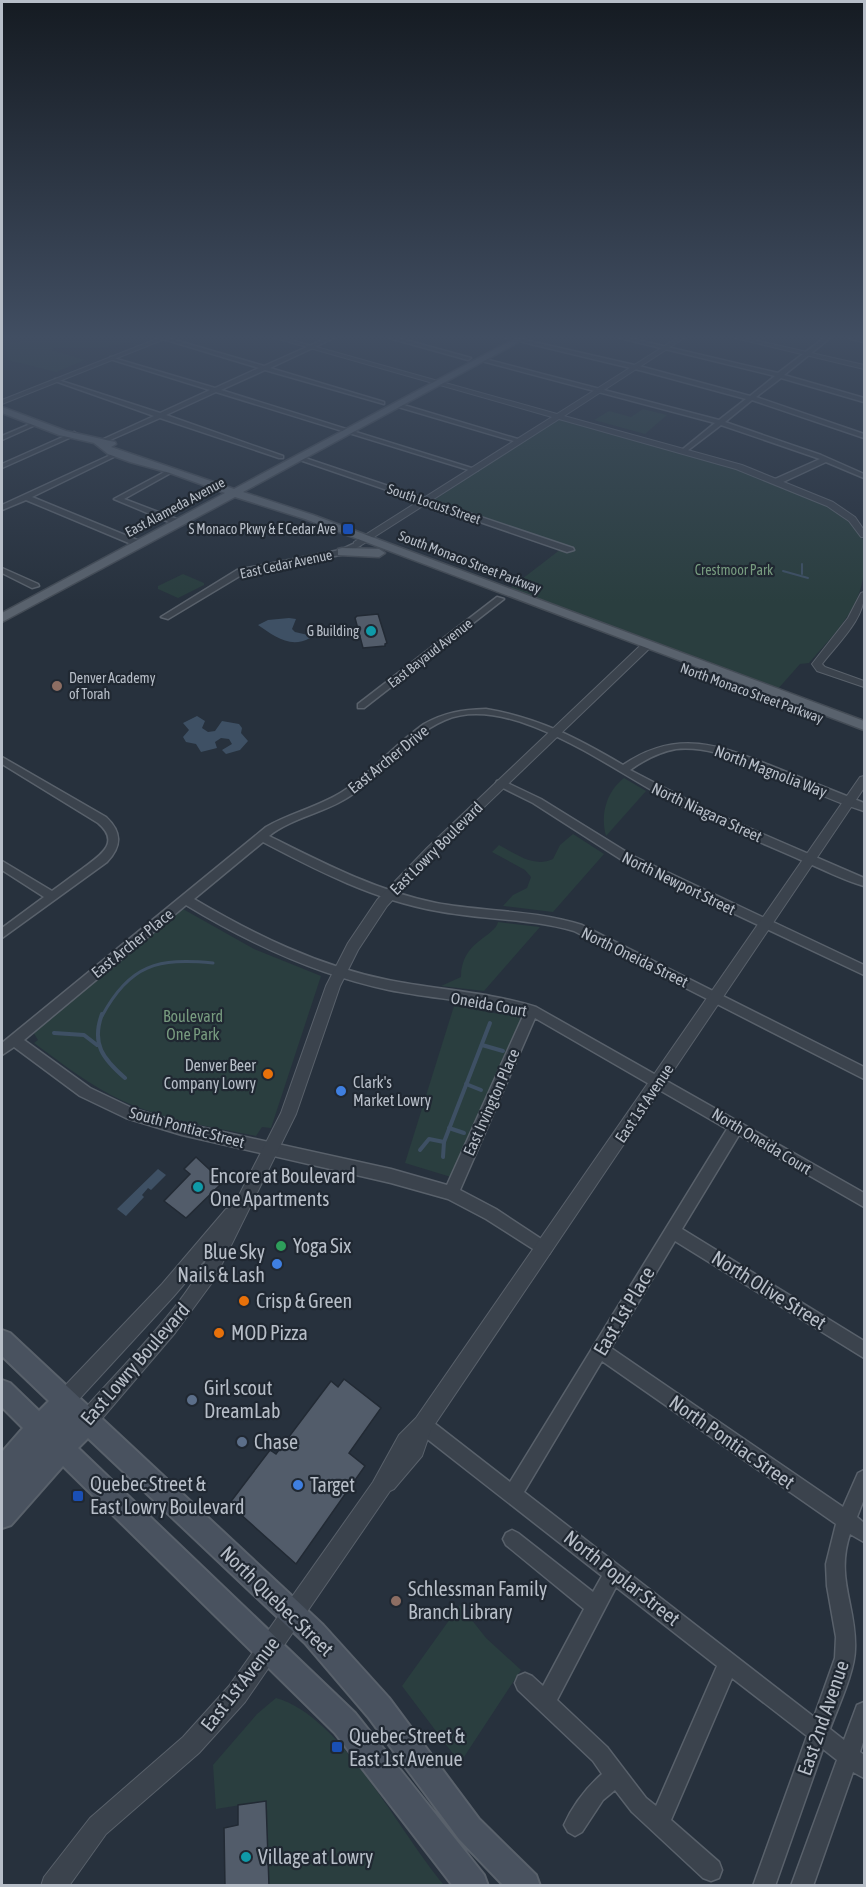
<svg xmlns="http://www.w3.org/2000/svg" width="866" height="1887" viewBox="0 0 866 1887" font-family="'Asap Condensed',sans-serif">
<rect width="100%" height="100%" fill="#27313d"/>
<g fill="#2a3e3f">
<polygon points="39,338 138,338 141,339 101,348 54,348 51,350 85,360 56,372 8,360 5,344"/>
<polygon points="643,409 667,415 645,434 594,420 609,411 631,417"/>
<path d="M560 418C619 435 843 485 863 540 866 547 864 555 864 563 865 605 835 633 809 663L800 664 777 690 509 589 561 549 428 504Z"/>
<polygon points="183,574 204,583 204,585 178,598 158,589 158,586"/>
<path d="M624 778 646 791 606 836C600 815 606 792 624 778Z"/>
<path d="M573 834 604 854 553 912 503 906 513 895 527 888 531 877 525 870 492 852 499 845C516 854 534 868 553 859L560 845Z"/>
<path d="M183 909 254 949 321 976 271 1128 262 1127 256 1136C212 1127 165 1120 123 1101 90 1086 63 1064 34 1043L38 1040 33 1032Z"/>
<path d="M498 922 540 927 484 991 441 986 461 977C461 941 495 937 498 922Z"/>
<polygon points="454,1006 523,1018 451,1177 405,1163"/>
<polygon points="460,1605 486,1638 521,1670 460,1763 402,1686"/>
<path d="M276 1698C342 1716 400 1834 444 1885H269L266 1801 216 1809 213 1765 257 1714Z"/>
</g>
<g fill="#3e5064">
<path d="M289 618 296 619 292 629 295 632 308 635 310 638C290 649 274 636 258 625L268 620Z"/>
<polygon points="197,716 205,721 202,728 208,732 215,731 222,721 239,724 242,728 241,733 248,741 240,750 226,754 222,750 232,744 229,739 221,738 215,742 217,748 201,752 196,744 186,742 183,737 189,730 183,723"/>
<polygon points="158,1169 166,1175 151,1190 148,1188 142,1195 144,1197 126,1216 117,1209"/>
</g>
<g fill="none" stroke-linecap="round" stroke-linejoin="round">
<g stroke="#3e5064" stroke-width="2">
<polyline points="802,564 802,574"/>
<polyline points="783,571 808,578"/>
</g>
<path stroke="#3e5064" stroke-width="3" d="M102 1016C130 964 158 958 213 963"/>
<g stroke="#3e5064" stroke-width="4">
<path d="M102 1014C91 1044 103 1059 125 1078"/>
<polyline points="54,1033 84,1035 97,1045"/>
<polyline points="482,1045 503,1051"/>
<polyline points="466,1084 481,1090"/>
<polyline points="449,1128 464,1133"/>
<polyline points="420,1150 429,1139 444,1142"/>
<polyline points="443,1157 444,1142 490,1023"/>
</g>
</g>
<g fill="#525c6a" stroke="#222a34" stroke-width="1.5">
<polygon points="378,614 387,643 385,644 385,646 363,648 355,618 357,616"/>
<polygon points="196,1157 223,1182 186,1218 164,1201 190,1174 184,1169"/>
<polygon points="344,1379 381,1408 349,1453 365,1466 296,1564 229,1504 270,1450 276,1454 331,1381 338,1387"/>
<polygon points="266,1801 269,1886 225,1886 224,1828 238,1825 238,1805"/>
</g>
<g fill="none" stroke-linecap="round" stroke-linejoin="round">
<g stroke="#59616b" stroke-width="3">
<g id="minor">
<polygon points="160,338 168,338 264,366 327,338 334,338 270,368 384,402 384,404 265,370 221,390 478,470 472,471 216,392 166,415 283,456 283,458 279,458 160,418 101,444 97,444 97,442 154,416 55,381 55,379 160,413 210,390 110,359 110,357 215,388 259,368"/>
<polygon points="389,338 398,338 471,358 468,360"/>
<polygon points="506,338 516,338 643,367 750,396 775,376 620,338 629,338 778,373 824,338 830,338 784,375 864,398 864,402 781,378 756,397 864,434 864,438 752,400 725,422 821,455 864,474 864,478 826,462 781,483 775,483 775,479 820,459 721,425 687,451 683,451 683,449 715,423 478,360 481,358 719,420 746,399 643,371"/>
<polygon points="850,338 864,338 864,342 851,339"/>
<polygon points="397,403 521,440 522,441 517,442 395,406 395,404"/>
<polygon points="35,422 40,423 2,440 2,436"/>
<polygon points="74,432 77,434 76,435 2,468 2,464"/>
<polygon points="117,452 122,453 32,497 142,542 142,546 136,546 26,500 2,510 2,505"/>
<polygon points="299,456 573,548 574,550 567,552 297,459 297,457"/>
<polygon points="170,469 176,470 124,499 182,521 182,525 176,525 114,499"/>
<polygon points="357,542 360,542 360,546 345,554 243,574 168,619 161,617 237,570 340,550"/>
<polygon points="2,568 38,584 39,586 32,588 2,573"/>
<polygon points="497,597 504,599 364,708 358,708 358,704"/>
<path d="M486 709C539 718 577 738 623 765 679 727 722 746 779 769 807 780 836 792 864 803V811C829 800 795 783 761 769 733 758 707 746 676 749 659 752 644 760 630 770L707 810 864 878V886C843 880 822 869 801 860 760 842 718 825 677 804 618 775 513 691 445 720 407 736 384 774 350 796 325 813 293 817 269 836 323 863 377 891 436 903 485 912 534 910 582 925L864 1067V1079L574 931C529 918 483 920 437 911 375 900 318 871 263 842L194 899C255 935 318 966 388 980 437 990 489 992 536 1007L864 1193V1207L739 1135 682 1229 864 1341V1358L675 1241 611 1348 843 1507 858 1473 864 1470V1499L857 1517 864 1523V1542L850 1534C835 1579 857 1607 855 1649 855 1671 838 1707 830 1729L844 1740 857 1705 864 1702V1739L860 1752 864 1755V1778L853 1772 813 1886H791L837 1760 823 1749 775 1886H753L807 1736 732 1678 671 1820 719 1862 722 1870 719 1878 711 1881 703 1878 632 1812 615 1790 603 1800 582 1832 575 1836 568 1832 564 1825C573 1805 586 1788 602 1774L593 1761 518 1690 515 1683 518 1676 525 1673 532 1676 543 1686 584 1609 506 1545 503 1539 506 1533 512 1530 518 1533 593 1592 602 1576 417 1431 414 1425 417 1419 423 1416 429 1419 510 1482 727 1129 535 1018 460 1190 496 1209 549 1244 552 1249 549 1254 544 1256 486 1219 448 1199 391 1183 182 1135 126 1118 80 1096 14 1047 2 1055V1043L266 827C290 813 318 807 342 792 372 773 395 744 424 724 446 712 461 710 486 709ZM186 905C249 943 316 975 389 990 434 999 480 1001 524 1014L447 1185 391 1169 182 1123 134 1109 90 1088 24 1040ZM602 1361 836 1524 826 1564 827 1586 836 1637 835 1658 814 1717 524 1492ZM616 1587 717 1666 656 1806 646 1798 607 1747 557 1700Z"/>
<path d="M2 757 106 817C122 832 122 846 107 862L2 938V928L44 897 2 870V861L52 891C62 884 72 876 82 869 99 856 122 843 98 823L2 764Z"/>
<polygon points="501,780 541,799 633,856 864,965 864,975 625,862 533,803 497,785 496,783 497,781"/>
</g>
</g>
<g stroke="#59616b" stroke-width="2">
<g id="tertiary">
<polygon points="159,338 167,338 2,404 2,400"/>
<polygon points="275,338 284,338 557,414 677,338 684,338 564,416 742,465 833,502 855,517 864,530 864,537 861,537 849,521 827,506 736,469 559,419 360,546 354,546 354,542 552,417"/>
<polygon points="735,338 745,338 864,365 864,369"/>
<path d="M864 592C866 618 837 644 822 664L825 667 864 681V687L817 671 812 664 848 618 861 593Z"/>
<path d="M647 642 651 643V647L435 854 387 906 358 950 340 986 296 1114 214 1280 175 1333 94 1428 87 1431 80 1428 77 1421 80 1414C122 1366 180 1311 209 1255L174 1296 72 1407 65 1409 58 1407 56 1400 58 1393 162 1284 226 1209 233 1207 281 1113 326 986 348 943 377 900 427 848 643 643Z"/>
<polygon points="864,776 864,788 431,1430 422,1456 394,1489 390,1491 245,1702 199,1753 106,1834 69,1886 41,1886 44,1877 90,1818 183,1737 229,1686 373,1482 399,1435 416,1418 860,777"/>
</g>
</g>
<g stroke="#59616b" stroke-width="4">
<polygon id="secondary" points="2,1330 10,1333 323,1625 389,1698 479,1819 536,1875 540,1886 504,1886 459,1839 369,1718 305,1643 88,1438 78,1448 355,1713 484,1875 488,1886 453,1886 335,1733 63,1466 11,1525 2,1528 2,1452 23,1428 2,1407 2,1380 10,1383 39,1411 49,1401 2,1356"/>
</g>
<g stroke="#444c56" stroke-width="3">
<g id="primary">
<polygon points="516,338 526,338 243,492 313,515 864,721 864,730 305,519 235,497 2,622 2,613 225,493 170,473 130,462 108,454 94,443 59,435 2,413 2,407 66,431 115,442 116,444 111,447 234,489"/>
<polygon points="342,548 379,549 385,553 379,557 338,555 338,549"/>
</g>
</g>
<use href="#minor" fill="#3b434d" fill-rule="evenodd"/>
<use href="#tertiary" fill="#3b434d" fill-rule="evenodd"/>
<use href="#secondary" fill="#49525f" fill-rule="evenodd"/>
<use href="#primary" fill="#59626d" fill-rule="evenodd"/>
</g>
<linearGradient id="sky" x2="0" y2="1"><stop stop-color="#151b22"/><stop offset="0.56" stop-color="#414e62"/><stop offset="1" stop-color="#414e62" stop-opacity="0"/></linearGradient>
<rect width="866" height="602" fill="url(#sky)"/>
<g fill="#1a4fb4" stroke="#202832" stroke-width="2">
<rect x="342" y="523" width="12" height="12" rx="3"/>
<rect x="72" y="1490" width="12" height="12" rx="3"/>
<rect x="331" y="1741" width="12" height="12" rx="3"/>
</g>
<g fill="#0f9aa8" stroke="#202832" stroke-width="2">
<circle cx="371" cy="631" r="6"/>
<circle cx="198" cy="1187" r="6"/>
<circle cx="246" cy="1857" r="6"/>
</g>
<g fill="#8d6e63" stroke="#202832" stroke-width="2">
<circle cx="57" cy="686" r="6"/>
<circle cx="396" cy="1601" r="6"/>
</g>
<g fill="#e8710a" stroke="#202832" stroke-width="2">
<circle cx="268" cy="1074" r="6"/>
<circle cx="244" cy="1301" r="6"/>
<circle cx="219" cy="1333" r="6"/>
</g>
<g fill="#3f7fe0" stroke="#202832" stroke-width="2">
<circle cx="341" cy="1091" r="6"/>
<circle cx="277" cy="1264" r="6"/>
<circle cx="298" cy="1485" r="6"/>
</g>
<circle fill="#2e9e5b" stroke="#202832" stroke-width="2" cx="281" cy="1246" r="6"/>
<g fill="#5c6f8a" stroke="#202832" stroke-width="2">
<circle cx="192" cy="1400" r="6"/>
<circle cx="242" cy="1442" r="6"/>
</g>
<g text-anchor="middle" stroke-width="4.5" stroke-linejoin="round" paint-order="stroke">
<g font-size="14" fill="#b7bec8" stroke="#202832">
<text transform="translate(434 504) rotate(19)" y="5">South Locust Street</text>
<text transform="translate(175 507) rotate(-28)" y="5">East Alameda Avenue</text>
<text transform="translate(470 562) rotate(21)" y="5">South Monaco Street Parkway</text>
<text transform="translate(286 564) rotate(-12)" y="5">East Cedar Avenue</text>
<text transform="translate(430 653) rotate(-38)" y="5">East Bayaud Avenue</text>
<text transform="translate(752 693) rotate(20)" y="5">North Monaco Street Parkway</text>
</g>
<g font-size="14" fill="#b7bec8" stroke="#202832" text-anchor="end">
<text x="336" y="534">S Monaco Pkwy &amp; E Cedar Ave</text>
<text x="359" y="636">G Building</text>
<text x="69" y="683" text-anchor="start">Denver Academy<tspan x="69" dy="16">of Torah</tspan></text>
</g>
<g font-size="14" fill="#779b7f" stroke="#202832">
<text x="734" y="575">Crestmoor Park</text>
</g>
<g font-size="16" fill="#b7bec8" stroke="#202832">
<text transform="translate(388 759) rotate(-39)" y="6">East Archer Drive</text>
<text transform="translate(771 771) rotate(21)" y="6">North Magnolia Way</text>
<text transform="translate(707 812) rotate(25)" y="6">North Niagara Street</text>
<text transform="translate(436 848) rotate(-45)" y="6">East Lowry Boulevard</text>
<text transform="translate(679 883) rotate(26)" y="6">North Newport Street</text>
<text transform="translate(132 943) rotate(-39)" y="6">East Archer Place</text>
<text transform="translate(635 957) rotate(26)" y="6">North Oneida Street</text>
<text transform="translate(489 1004) rotate(10)" y="6">Oneida Court</text>
<text transform="translate(491 1102) rotate(-66)" y="6">East Irvington Place</text>
<text transform="translate(644 1103) rotate(-56)" y="6">East 1st Avenue</text>
<text transform="translate(187 1127) rotate(15)" y="6">South Pontiac Street</text>
<text transform="translate(762 1141) rotate(31)" y="6">North Oneida Court</text>
</g>
<g font-size="16" fill="#779b7f" stroke="#202832">
<text x="193" y="1022">Boulevard<tspan x="193" dy="18">One Park</tspan></text>
</g>
<g font-size="16" fill="#b7bec8" stroke="#202832" text-anchor="end">
<text x="256" y="1071">Denver Beer<tspan x="256" dy="18">Company Lowry</tspan></text>
<text x="353" y="1088" text-anchor="start">Clark's<tspan x="353" dy="18">Market Lowry</tspan></text>
</g>
<g font-size="20" fill="#b7bec8" stroke="#202832" text-anchor="start">
<text x="210" y="1183">Encore at Boulevard<tspan x="210" dy="23">One Apartments</tspan></text>
<text x="293" y="1253">Yoga Six</text>
<text x="265" y="1259" text-anchor="end">Blue Sky<tspan x="265" dy="23">Nails &amp; Lash</tspan></text>
<text x="256" y="1308">Crisp &amp; Green</text>
<text x="231" y="1340">MOD Pizza</text>
<text x="204" y="1395">Girl scout<tspan x="204" dy="23">DreamLab</tspan></text>
<text x="254" y="1449">Chase</text>
<text x="90" y="1491">Quebec Street &amp;<tspan x="90" dy="23">East Lowry Boulevard</tspan></text>
<text x="310" y="1492">Target</text>
<text x="408" y="1596">Schlessman Family<tspan x="408" dy="23">Branch Library</tspan></text>
<text x="349" y="1743">Quebec Street &amp;<tspan x="349" dy="23">East 1st Avenue</tspan></text>
<text x="258" y="1864">Village at Lowry</text>
</g>
<g font-size="20" fill="#b7bec8" stroke="#202832">
<text transform="translate(769 1290) rotate(32)" y="7">North Olive Street</text>
<text transform="translate(624 1311) rotate(-59)" y="7">East 1st Place</text>
<text transform="translate(135 1364) rotate(-49)" y="7">East Lowry Boulevard</text>
<text transform="translate(732 1442) rotate(35)" y="7">North Pontiac Street</text>
<text transform="translate(622 1578) rotate(38)" y="7">North Poplar Street</text>
<text transform="translate(277 1601) rotate(44)" y="7">North Quebec Street</text>
<text transform="translate(240 1684) rotate(-52)" y="7">East 1st Avenue</text>
<text transform="translate(823 1718) rotate(-71)" y="7">East 2nd Avenue</text>
</g>
</g>
<rect width="866" height="1887" fill="none" stroke="#b7bec8" stroke-width="6"/>
</svg>
